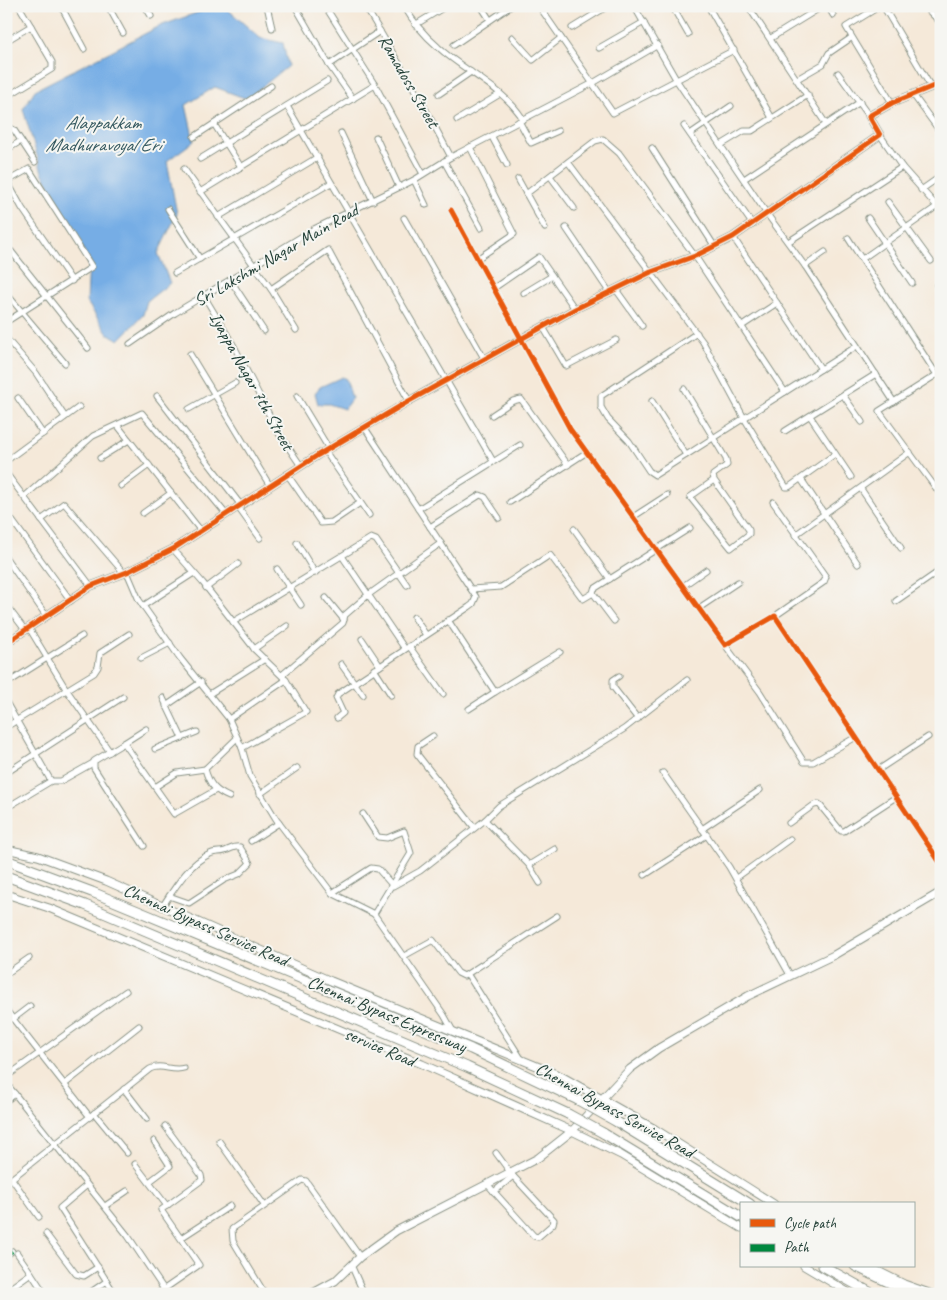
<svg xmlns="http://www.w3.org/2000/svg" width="947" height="1300" viewBox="0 0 947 1300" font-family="Caveat,sans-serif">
<rect width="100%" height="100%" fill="#f6f6f2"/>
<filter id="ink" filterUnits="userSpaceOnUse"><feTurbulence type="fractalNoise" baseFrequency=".02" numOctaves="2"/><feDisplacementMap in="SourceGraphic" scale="10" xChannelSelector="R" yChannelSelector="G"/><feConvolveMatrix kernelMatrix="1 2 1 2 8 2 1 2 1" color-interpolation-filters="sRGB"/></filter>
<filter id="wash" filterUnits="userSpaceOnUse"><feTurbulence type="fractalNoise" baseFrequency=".0096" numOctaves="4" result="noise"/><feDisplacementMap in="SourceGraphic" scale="20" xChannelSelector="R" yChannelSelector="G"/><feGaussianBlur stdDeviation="1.12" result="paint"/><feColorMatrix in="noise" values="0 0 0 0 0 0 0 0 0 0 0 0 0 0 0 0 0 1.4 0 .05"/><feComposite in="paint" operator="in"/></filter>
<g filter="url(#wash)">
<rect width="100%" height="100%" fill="#f5e9d9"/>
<g fill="#76ade5" stroke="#4a758c">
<polygon points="216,6 224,6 260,38 283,43 288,66 247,99 215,87 186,105 194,141 167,161 177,214 158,253 170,283 147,301 143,315 119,340 107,333 87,302 89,260 42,172 23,109 35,90 160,26"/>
<polygon points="342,377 346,379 352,398 344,409 329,404 318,404 315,393 320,387"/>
</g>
</g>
<g filter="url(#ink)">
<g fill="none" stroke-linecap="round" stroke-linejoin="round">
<g stroke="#8a9386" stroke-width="7">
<g id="minor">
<polyline points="61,6 84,49"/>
<polyline points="108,6 123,33"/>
<polyline points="145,6 151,16"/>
<polyline points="267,6 272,28"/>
<polyline points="295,6 329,65 353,99"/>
<polyline points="325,6 375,85 423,174"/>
<polyline points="365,6 420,99 451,157"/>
<path d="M404 6C413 22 424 35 438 47 465 72 503 87 523 119"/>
<polyline points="481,6 490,20"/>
<polyline points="539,6 613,113 734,50"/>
<polyline points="634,6 677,81 767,214 805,266 894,402"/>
<polyline points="672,6 688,34"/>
<polyline points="708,6 772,118"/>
<polyline points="748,6 826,124"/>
<polyline points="828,6 833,15"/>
<polyline points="880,6 846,27 892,103"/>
<polyline points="883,6 931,87"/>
<polyline points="924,6 941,23"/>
<polyline points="368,11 377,6"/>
<polyline points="415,25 446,6"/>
<polyline points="572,28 608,6"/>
<polyline points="512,37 533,60 561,38"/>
<polyline points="771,38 823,6"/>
<polyline points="6,41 31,26 19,6"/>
<polyline points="454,45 511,6"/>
<polyline points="599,48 644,22"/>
<polyline points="329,65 380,31"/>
<polyline points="838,73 869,116"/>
<polyline points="797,79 823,64 829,53 851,38"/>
<polyline points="439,94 471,72"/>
<polyline points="914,96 941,133"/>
<polyline points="6,97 52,69 52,62 31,26"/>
<polyline points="287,106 493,461"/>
<polyline points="457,120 500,94"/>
<polyline points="519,121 531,143 558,131"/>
<polyline points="214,124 241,167"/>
<polyline points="6,126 14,130 35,162"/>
<polyline points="684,126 753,225"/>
<polyline points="341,133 373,201"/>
<polyline points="690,134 731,106"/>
<polyline points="880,135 902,167 941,211"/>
<polyline points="194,137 271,86"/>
<polyline points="376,137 399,187"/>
<polyline points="492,137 507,165"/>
<polyline points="721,145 744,131 752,131 808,95"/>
<polyline points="470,147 514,234 477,259"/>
<polyline points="652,148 715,247"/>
<polyline points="6,150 21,141"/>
<polyline points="200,159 327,81"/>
<polyline points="444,161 481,228"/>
<polyline points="568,162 703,342 744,418 786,487 789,487 835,454"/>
<polyline points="184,169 271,289 296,330"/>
<polyline points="550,176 574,208"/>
<polyline points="518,179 545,228"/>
<polyline points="744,179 860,102"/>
<polyline points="414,180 426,205"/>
<polyline points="7,181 22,208 72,281"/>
<polyline points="6,182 29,169 92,267 6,322"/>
<polyline points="921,190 941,176"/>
<polyline points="200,192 375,85"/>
<polyline points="526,194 595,141 603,139 619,153 695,256 785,392"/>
<polyline points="888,202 931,261"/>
<polyline points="168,209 200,259"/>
<polyline points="451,210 570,429 725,645 775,616 941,864"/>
<polyline points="218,217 318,157"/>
<polyline points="404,218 485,360"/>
<polyline points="868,218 912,283"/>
<polyline points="566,228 610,293"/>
<polyline points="733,237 821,369"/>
<polyline points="848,238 937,375"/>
<polyline points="788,242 902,167"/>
<polyline points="11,251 88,348"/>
<polyline points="862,259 936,207"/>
<polyline points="805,266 825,252"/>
<polyline points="175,273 331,183"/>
<polyline points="231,281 264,331"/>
<polyline points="937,285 941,291"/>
<polyline points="494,288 539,257 575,309"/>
<polyline points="271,289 328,250 409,401"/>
<polyline points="617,291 642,326"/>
<polyline points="6,293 65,363"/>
<polyline points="524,293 552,276"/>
<polyline points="204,296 234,346 278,432 301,466"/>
<polyline points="742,326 777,303"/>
<polyline points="543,327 566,366 616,340"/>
<polyline points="697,333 601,396 601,407 608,419 629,441 649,471 655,475 857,346"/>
<polyline points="6,338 36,373 65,417"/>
<polyline points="130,344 175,313 314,229 414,180 451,157 593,83 658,45"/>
<polyline points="190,354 270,486"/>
<polyline points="941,372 879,411 941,495"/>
<polyline points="684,389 726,459 727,465 713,475 714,480 749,530 749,534 731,548 690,497 714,480"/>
<polyline points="843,395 862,422"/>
<polyline points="157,396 240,504"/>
<polyline points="297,396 329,449"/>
<polyline points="18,398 43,434"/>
<polyline points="652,401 686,455"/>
<polyline points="189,409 235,383"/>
<polyline points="492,415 513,401 521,399 568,465"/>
<polyline points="810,416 851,477"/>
<polyline points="118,426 201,531"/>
<polyline points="785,431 876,374"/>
<polyline points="325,451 369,515"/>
<polyline points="100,458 129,440"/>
<polyline points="6,461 79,407"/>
<polyline points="6,473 91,586"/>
<polyline points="287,474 321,523 332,522 360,503"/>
<polyline points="801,479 858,564"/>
<polyline points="121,486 149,465"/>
<polyline points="861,489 901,548"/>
<polyline points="24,497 93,436 142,413 226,514"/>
<polyline points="510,502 587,452"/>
<polyline points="773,502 826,577 824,582 775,616"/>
<polyline points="237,506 260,538"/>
<polyline points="418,509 520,445"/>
<polyline points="6,512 71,601"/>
<polyline points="143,513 171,493"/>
<polyline points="633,517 667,495"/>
<polyline points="41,520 64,503 124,573"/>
<polyline points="430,527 480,495 485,497 499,518"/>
<polyline points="574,529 610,579"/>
<polyline points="795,535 910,452"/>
<polyline points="297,543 315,573"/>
<polyline points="173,549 203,583 256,651 286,680 306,712 242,748"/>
<polyline points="342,556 405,649"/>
<polyline points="6,558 47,617"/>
<polyline points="277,569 301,605"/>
<polyline points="127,572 139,600 180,658 229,719 242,748 250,776 276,819 332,893 374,914 444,1015 453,1031"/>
<polyline points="683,586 706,570"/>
<polyline points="206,588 238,564"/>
<polyline points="471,589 501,587 550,555 583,599 593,593"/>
<polyline points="326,598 344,620"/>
<polyline points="896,601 941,570"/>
<polyline points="6,605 25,630"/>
<polyline points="143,606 194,573"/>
<polyline points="699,608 738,582"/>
<polyline points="414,617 426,635"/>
<polyline points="448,620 495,692 560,652"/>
<polyline points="614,621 593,593 594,589 690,528"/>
<polyline points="233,622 371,538 376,540 407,585"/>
<polyline points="29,628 66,689 110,752"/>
<polyline points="362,639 380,666"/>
<polyline points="725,645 760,692 804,762 813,762 856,737"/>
<polyline points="409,646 443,694"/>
<polyline points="254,649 287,626"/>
<polyline points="141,658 170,643"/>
<polyline points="341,664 363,695"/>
<polyline points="374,669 391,695"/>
<polyline points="282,675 343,623 345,615 368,595 441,543"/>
<polyline points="619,676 613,680 613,687 638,719"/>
<polyline points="6,684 82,636"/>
<polyline points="211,693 265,659"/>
<polyline points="163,698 182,738"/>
<polyline points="6,702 51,781"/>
<polyline points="166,706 201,682"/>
<polyline points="469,709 495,692"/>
<polyline points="337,718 343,713 336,698 338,694 469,607 473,604 476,597 365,428"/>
<polyline points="229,719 286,680"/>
<polyline points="6,727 94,673 98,667 100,653 129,634"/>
<polyline points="433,736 418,746 417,754 474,827"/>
<polyline points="124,743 146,729"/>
<polyline points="155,749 197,732"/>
<path d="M205 769C209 784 215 791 229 797"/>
<polyline points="878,770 928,737"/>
<polyline points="6,773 123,697"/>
<polyline points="663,773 729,867 790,975"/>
<polyline points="155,787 177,773 205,769 237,738"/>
<polyline points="260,794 297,768"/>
<polyline points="6,808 51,781 61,781 93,763"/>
<polyline points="363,814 378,837 387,838 404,831 411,853 374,914"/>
<polyline points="485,820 499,806 624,729 687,680"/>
<polyline points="789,823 814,805 819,804 841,831 844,831 896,797"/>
<polyline points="702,829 760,790"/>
<polyline points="251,841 279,823"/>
<polyline points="144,846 94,768 94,761 124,743 174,814 216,790"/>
<polyline points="529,865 555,849"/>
<polyline points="645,875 707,835"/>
<polyline points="736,878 790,839"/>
<polyline points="332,893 371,868 378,869 393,886 420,871 485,820 529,865 540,883"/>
<path d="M162 907C174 889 189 863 210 854 215 851 220 853 225 851 231 849 234 846 240 847L250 863 239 874 224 880 189 903 169 896"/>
<polyline points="404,956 433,940 458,973 464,976 557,916"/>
<polyline points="6,974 29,958"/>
<polyline points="468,975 522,1060"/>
<polyline points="6,1010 90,1117"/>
<polyline points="13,1019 30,1006"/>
<polyline points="6,1077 126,991"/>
<polyline points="6,1083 128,1236 167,1294"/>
<polyline points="65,1084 139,1026"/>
<polyline points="124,1089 147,1119"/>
<polyline points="6,1101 15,1094"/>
<polyline points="94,1113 127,1153"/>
<polyline points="219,1141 264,1205"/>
<polyline points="135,1164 167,1206"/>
<polyline points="12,1179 39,1217"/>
<polyline points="149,1182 170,1166 154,1141"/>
<path d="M6 1183 150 1069C161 1063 172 1072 184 1068"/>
<polyline points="487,1184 534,1236 538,1237 553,1224 554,1220 513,1176 496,1153"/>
<polyline points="87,1185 60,1208 115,1294"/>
<polyline points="494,1192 513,1176"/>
<polyline points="105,1206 127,1191"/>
<polyline points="46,1234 76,1274 84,1276 98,1267"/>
<polyline points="181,1238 230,1206"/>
<polyline points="17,1253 31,1273"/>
<polyline points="6,1256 12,1251"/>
<polyline points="352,1267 364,1294"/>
<polyline points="6,1291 31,1273 45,1294"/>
<polyline points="88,1294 107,1281"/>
<polyline points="157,1294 199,1265 161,1210 202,1180 201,1175 165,1126"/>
<polyline points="265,1294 233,1241 232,1229 302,1180 306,1181 360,1257"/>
</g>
</g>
<g stroke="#8a9386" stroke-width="9">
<g id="tertiary">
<polyline points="6,643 91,586 127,572 173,549 318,455 409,401 575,309 651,272 695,256 733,237 880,135 869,116 892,103 941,83"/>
<polyline points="6,849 38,856 106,881 331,981 561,1076 655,1129 774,1204"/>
<polyline points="6,894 49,908 422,1064 572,1131 621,1155 741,1228"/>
<polyline points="804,1266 851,1294"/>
<polyline points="868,1266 904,1284 932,1294"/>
<polyline points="311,1294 335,1281 360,1257 396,1231 538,1158 572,1131 630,1069 659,1048 748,996 834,955 941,892"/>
</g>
</g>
<g stroke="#8a9386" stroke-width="11">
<g id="trunk">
<polyline points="6,860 92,892 471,1049 578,1100"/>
<polyline points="6,876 85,905 467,1067 568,1114"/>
<polyline points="617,1122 750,1204"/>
<polyline points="603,1133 741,1217"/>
<polyline points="823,1266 873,1294"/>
<polyline points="855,1266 913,1294"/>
</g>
</g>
<use href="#minor" stroke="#fff" stroke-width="5"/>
<use href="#tertiary" stroke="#fff" stroke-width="7"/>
<use href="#trunk" stroke="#fff" stroke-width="9"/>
<g stroke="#8a9386" stroke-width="11" stroke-linecap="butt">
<g id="trunk-bridge">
<polyline points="578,1100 617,1122"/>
<polyline points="568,1114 603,1133"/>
</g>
</g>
<use href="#trunk-bridge" stroke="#fff" stroke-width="9"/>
<polyline stroke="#00873e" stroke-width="4" stroke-dasharray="8 4" stroke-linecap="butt" points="6,1256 12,1251"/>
<g stroke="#f6f6f2" stroke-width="8">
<g id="cycleway">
<polyline points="451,210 570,429 725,645 775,616 941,864"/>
<polyline points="6,643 91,586 127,572 173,549 318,455 409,401 575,309 651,272 695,256 733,237 880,135 869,116 892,103 941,83"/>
</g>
</g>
<use href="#cycleway" stroke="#e8590c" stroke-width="5"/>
</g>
</g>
<g text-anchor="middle" stroke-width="4" stroke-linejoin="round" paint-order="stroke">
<g font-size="18" fill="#1f3d34" stroke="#f6f6f2">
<text transform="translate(409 81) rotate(60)" y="6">Ramadoss Street</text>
<text transform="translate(276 255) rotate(-30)" y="6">Sri Lakshmi Nagar Main Road</text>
<text transform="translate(252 381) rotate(61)" y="6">Iyappa Nagar 7th Street</text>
<text transform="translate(206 925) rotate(24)" y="6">Chennai Bypass Service Road</text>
<text transform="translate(387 1014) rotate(23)" y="6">Chennai Bypass Expressway</text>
<text transform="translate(380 1047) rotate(23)" y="6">service Road</text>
<text transform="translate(615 1110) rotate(29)" y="6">Chennai Bypass Service Road</text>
</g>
<g font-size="19" font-style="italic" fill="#355960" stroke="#f6f6f2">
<text x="103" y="129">Alappakkam<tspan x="103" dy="22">Madhuravoyal Eri</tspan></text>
</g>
</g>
<rect width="947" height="1300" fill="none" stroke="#f6f6f2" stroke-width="25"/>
<rect x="740" y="1202" width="175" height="65" fill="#f6f6f2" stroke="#a0aca6"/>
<rect x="750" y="1219" width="25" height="8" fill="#e8590c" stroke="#a0aca6"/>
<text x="784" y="1228" font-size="15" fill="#1f3d34">Cycle path</text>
<rect x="750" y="1244" width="25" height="8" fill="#00873e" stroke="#a0aca6"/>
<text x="784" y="1252" font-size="15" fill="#1f3d34">Path</text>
</svg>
